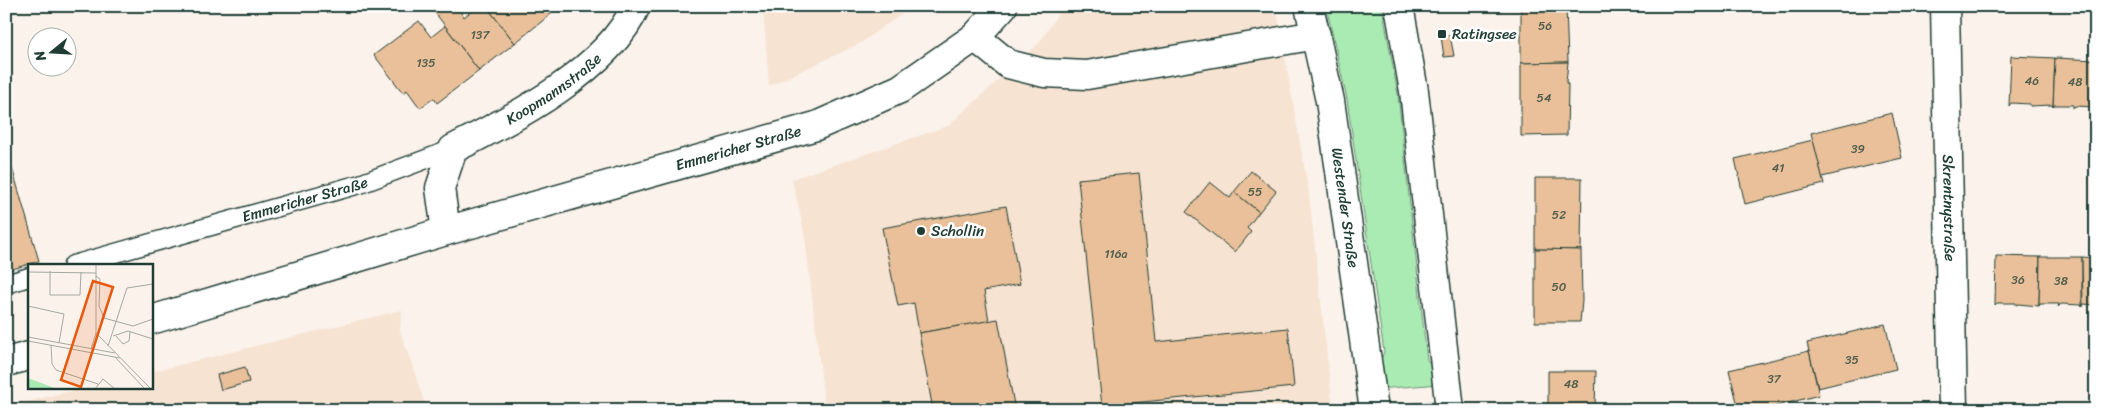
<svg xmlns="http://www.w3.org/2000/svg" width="2102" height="416" viewBox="0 0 2102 416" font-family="Sriracha,sans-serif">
<rect width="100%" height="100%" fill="#fbf2eb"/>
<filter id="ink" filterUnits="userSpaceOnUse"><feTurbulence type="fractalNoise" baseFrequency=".02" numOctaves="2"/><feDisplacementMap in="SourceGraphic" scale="10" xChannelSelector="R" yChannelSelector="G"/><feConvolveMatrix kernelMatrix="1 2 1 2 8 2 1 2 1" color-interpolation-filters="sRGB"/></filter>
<g filter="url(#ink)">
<g fill="#f6e3d2">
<polygon points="763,6 913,6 859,44 769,86"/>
<polygon points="1063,6 1276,6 1309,194 1333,410 825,410 805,236 792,179 948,126 1039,43"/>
<polygon points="402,310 400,330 427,410 6,410 6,407 87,387 151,387 151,372"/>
</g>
<g fill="#aaeab3" stroke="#649474">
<polygon points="1326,6 1382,6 1398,94 1427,360 1439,374 1440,384 1378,389 1376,372 1384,352 1347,99"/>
<polygon points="1442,401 1442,410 1381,410 1381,406"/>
</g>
<g fill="#e9c099" stroke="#1f3d34">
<polygon points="430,6 456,6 464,17 478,6 486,6 515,43 479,71"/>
<polygon points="486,6 544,6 551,14 515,43"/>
<polygon points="1521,6 1566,6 1568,62 1521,63"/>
<polygon points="419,21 431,37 445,26 479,71 437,103 434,98 420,108 407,90 403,93 374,55"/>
<polygon points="1450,35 1454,56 1444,57 1441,36"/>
<polygon points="2011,56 2055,58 2053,107 2052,105 2030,106 2030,104 2011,103 2009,106"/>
<polygon points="2055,58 2096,60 2096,109 2095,107 2075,106 2073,108 2073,105 2054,105 2053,107"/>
<polygon points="1568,62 1566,83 1568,84 1567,135 1521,136 1521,63"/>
<polygon points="1892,113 1902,158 1822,177 1811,133"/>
<polygon points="1813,140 1824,184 1745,204 1735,159"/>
<polygon points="8,154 39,261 6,271 6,155"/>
<polygon points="1251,171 1276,191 1259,212 1234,192"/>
<polygon points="1139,173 1156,342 1288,328 1294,387 1102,406 1078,179"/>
<polygon points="1535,178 1582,178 1581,250 1535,249"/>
<polygon points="1210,182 1230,198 1234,192 1259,212 1247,228 1251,232 1235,252 1186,212"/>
<polygon points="1006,206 1020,284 984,291 989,321 919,333 914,303 898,306 882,228"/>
<polygon points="1535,249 1581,250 1582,301 1580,322 1535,322"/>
<polygon points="1996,256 2040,257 2039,306 2018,304 2016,305 2016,303 1997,303 1995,305"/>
<polygon points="2040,257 2082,257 2082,307 2081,305 2061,304 2058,307 2059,304 2040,304 2039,306"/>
<polygon points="2082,257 2096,258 2096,305 2083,304 2083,307"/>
<polygon points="998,319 1015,410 933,410 919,333"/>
<polygon points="1885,324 1896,369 1818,388 1807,343"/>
<polygon points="1809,351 1819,395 1761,410 1739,410 1729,370"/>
<polygon points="245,367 249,382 221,390 217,375"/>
<polygon points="1548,371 1596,371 1595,410 1548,410"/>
</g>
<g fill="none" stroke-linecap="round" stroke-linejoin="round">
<g stroke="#1f3d34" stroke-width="21">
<g id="service">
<path id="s1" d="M73 265 360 184 453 149"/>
<polyline points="6,284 29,277"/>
</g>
</g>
<g stroke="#1f3d34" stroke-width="31">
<g id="minor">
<path id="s2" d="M1945 6 1953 410"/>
</g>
</g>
<g stroke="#1f3d34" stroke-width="31">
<g id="tertiary">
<path id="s3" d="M446 231 440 188 453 149C513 119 608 70 636 6"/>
</g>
</g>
<g stroke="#1f3d34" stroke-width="31">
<g id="secondary">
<path id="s4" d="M1309 6 1330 101 1374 410"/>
<polyline points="1399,6 1414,91 1450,410"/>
<polyline points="975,37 1008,64 1044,73 1087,75 1316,35"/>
<path id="s5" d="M151 320 446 231 816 126 900 89 975 37 1003 6"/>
<polyline points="6,362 29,356"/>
</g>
</g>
<use href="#service" stroke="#fff" stroke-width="18"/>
<use href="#minor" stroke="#fff" stroke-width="28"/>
<use href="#tertiary" stroke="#fff" stroke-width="28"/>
<use href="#secondary" stroke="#fff" stroke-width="28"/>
</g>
</g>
<g fill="#1f3d34" stroke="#fff" stroke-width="2">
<rect x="1437" y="29" width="10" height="10" rx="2.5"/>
<circle cx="921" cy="231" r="5"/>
</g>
<g text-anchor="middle" stroke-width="5" stroke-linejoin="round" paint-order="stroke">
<g font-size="12" fill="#525e4d">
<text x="1545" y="30">56</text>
<text x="480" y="39">137</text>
<text x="426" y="67">135</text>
<text x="2032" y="85">46</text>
<text x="2075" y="86">48</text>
<text x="1544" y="102">54</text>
<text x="1858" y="153">39</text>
<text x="1778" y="172">41</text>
<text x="1255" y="196">55</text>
<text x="1559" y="219">52</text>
<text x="1116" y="258">116a</text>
<text x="2018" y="284">36</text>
<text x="2061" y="285">38</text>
<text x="1559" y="291">50</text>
<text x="1852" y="364">35</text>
<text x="1774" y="383">37</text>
<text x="1571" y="388">48</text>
</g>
<g font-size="15" fill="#1f3d34" stroke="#fff" text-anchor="start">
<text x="1452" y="39">Ratingsee</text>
<text x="931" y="236">Schollin</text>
</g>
<g font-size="15" fill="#1f3d34" stroke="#fff">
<text dy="5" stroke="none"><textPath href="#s3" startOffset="202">Koopmannstraße</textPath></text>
<text dy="5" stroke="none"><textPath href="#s5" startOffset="612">Emmericher Straße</textPath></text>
<text dy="5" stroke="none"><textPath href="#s1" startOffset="241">Emmericher Straße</textPath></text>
<text dy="5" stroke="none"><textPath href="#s4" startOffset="205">Westender Straße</textPath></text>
<text dy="5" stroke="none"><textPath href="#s2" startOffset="202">Skrentnystraße</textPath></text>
</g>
</g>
<g transform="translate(28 264)">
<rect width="125" height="125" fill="#fbf2eb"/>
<path d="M0 114 29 125H0Z" fill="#aaeab3"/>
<path fill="none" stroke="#a3aaa2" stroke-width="1" d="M68 0V69L123 125M22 7V31H52L53 8M0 8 68 9M68 12 72 15 71 42 76 54 105 62 125 55M0 42 36 50 31 79M85 72 100 67 125 75M88 72 95 80 101 77 102 68M0 73 87 89M0 77 92 94M23 81 24 100 28 106 70 120M80 82 99 24 125 20M63 85 68 69M87 93 117 125M67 125 75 115 87 125"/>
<path fill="#e8590c" fill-opacity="0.15" stroke="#e8590c" stroke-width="2.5" d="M65 17 85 23 53 123 33 116Z"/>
<rect width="125" height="125" fill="none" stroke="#1f3d34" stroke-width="2.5"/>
</g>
<rect width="2102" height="416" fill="none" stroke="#fff" stroke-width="25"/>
<rect x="12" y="12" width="2077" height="391" fill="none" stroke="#1f3d34" stroke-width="2" filter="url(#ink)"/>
<g transform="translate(52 52) rotate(252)"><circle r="24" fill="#ffffff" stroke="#a5b1ae"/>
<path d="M0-4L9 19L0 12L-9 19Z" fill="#1f3d34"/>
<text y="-8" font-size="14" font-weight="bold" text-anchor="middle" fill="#1f3d34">N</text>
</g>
</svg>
